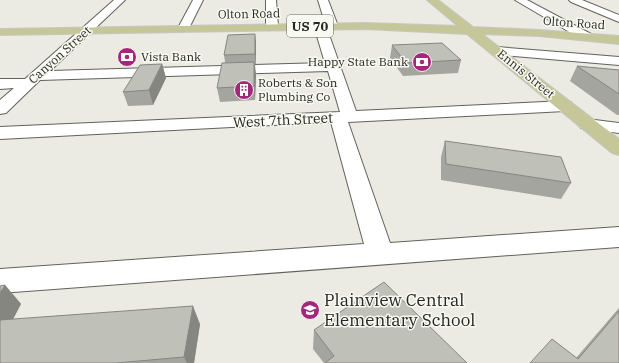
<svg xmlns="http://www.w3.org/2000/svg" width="619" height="363" viewBox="0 0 619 363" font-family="'IBM Plex Serif',serif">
<rect width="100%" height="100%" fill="#ebebe3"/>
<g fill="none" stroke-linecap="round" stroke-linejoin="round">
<g stroke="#62625b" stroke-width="2">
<g id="minor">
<polygon points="114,0 125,0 50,71 325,63 314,26 320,23 326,26 356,111 565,101 571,102 573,106 571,110 565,111 348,122 390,243 619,227 619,247 0,293 0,269 364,244 331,122 0,139 0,127 340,112 328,71 40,80 6,113 0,114 0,100 14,88 0,89 0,79 25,79"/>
<polygon points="193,0 203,0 188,30 180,30 178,28"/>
<polygon points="266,0 276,0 278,26 276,28 272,29 266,26"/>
<polygon points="318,0 328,0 338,26 336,28 332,29 326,26"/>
<polygon points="515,0 527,0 591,34 593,37 591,40 583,40"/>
<polygon points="569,0 582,0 619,15 619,22 571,2"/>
<polygon points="497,47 619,57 619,65 492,54 491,51 492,48"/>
<polygon points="587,119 619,123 619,133 581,128 578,124 581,120"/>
</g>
</g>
<g stroke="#c7c7c6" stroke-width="2">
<polygon id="major" points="427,0 438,0 473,27 539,30 619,36 619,44 539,36 482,34 619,139 619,155 612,153 467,34 365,29 0,35 0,29 365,23 458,26"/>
</g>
<use href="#minor" fill="#fff" fill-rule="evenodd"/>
<use href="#major" fill="#c5c798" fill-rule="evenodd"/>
</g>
<g fill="#a4a59e">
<polygon points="256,42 256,64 255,64 256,75 255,100 220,102 217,88 225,62 224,55"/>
<polygon points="392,45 461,60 458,73 403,76 390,58"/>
<polygon points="162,64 166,78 153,105 128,106 123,92"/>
<polygon points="577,66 619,70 619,115 617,115 570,81"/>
<polygon points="445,141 571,183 561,199 441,180 441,157"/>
<polygon points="5,285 21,304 13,319 200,324 194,363 0,363"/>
<polygon points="619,308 619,363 530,363 576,358"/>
<polygon points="314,330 467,363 324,363 313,349"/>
</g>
<g fill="#868681">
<polygon points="255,34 256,42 256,64 255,54"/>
<polygon points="254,62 256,75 255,100 254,86"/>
<polygon points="162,64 166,78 153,105 149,90"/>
<polygon points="5,285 21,304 2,340 0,338 0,293"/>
<polygon points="193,306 200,324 194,363 187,363 184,357"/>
</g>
<g fill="#bfc0b8" stroke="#868681">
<polygon points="255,34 255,54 224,55 228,35"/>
<polygon points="442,43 461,60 406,63 392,45"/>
<polygon points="254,62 254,86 217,88 222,63"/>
<polygon points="162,64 149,90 123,92 140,65"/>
<polygon points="577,66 619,70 619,94"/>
<polygon points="445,141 561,157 571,183 446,164"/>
<polygon points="384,282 467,363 325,363 334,356 314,330"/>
<polygon points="5,285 0,293 0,286"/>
<polygon points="193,306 184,357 116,363 0,363 0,320"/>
<polygon points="619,311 619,363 530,363 552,339 578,359"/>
</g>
<defs>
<g id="bank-disc" transform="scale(1)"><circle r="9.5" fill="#a3277b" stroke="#f8f9f0"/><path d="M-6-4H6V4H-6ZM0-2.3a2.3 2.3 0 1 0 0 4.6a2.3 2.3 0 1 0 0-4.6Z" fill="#fff"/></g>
<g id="building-disc" transform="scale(1)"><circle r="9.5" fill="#a3277b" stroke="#f8f9f0"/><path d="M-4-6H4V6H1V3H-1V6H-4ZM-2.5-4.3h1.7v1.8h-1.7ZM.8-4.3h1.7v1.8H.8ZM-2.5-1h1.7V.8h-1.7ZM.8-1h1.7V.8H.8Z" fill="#fff"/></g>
<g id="school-disc" transform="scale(1)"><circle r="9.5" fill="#a3277b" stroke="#f8f9f0"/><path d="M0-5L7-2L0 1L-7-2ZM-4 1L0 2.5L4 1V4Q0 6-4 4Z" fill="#fff"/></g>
</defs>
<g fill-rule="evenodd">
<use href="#bank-disc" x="127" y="57"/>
<use href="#bank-disc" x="422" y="62"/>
<use href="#building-disc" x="244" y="90"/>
<use href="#school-disc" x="310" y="310"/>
</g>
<g text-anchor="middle" stroke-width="3" stroke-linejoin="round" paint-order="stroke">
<g font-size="12" fill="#262724" stroke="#f8f9f0">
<text transform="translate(249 14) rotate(-1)" y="4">Olton Road</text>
<text transform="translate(574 23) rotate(4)" y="4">Olton Road</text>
<text transform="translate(60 55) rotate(-42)" y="4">Canyon Street</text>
<text transform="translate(526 74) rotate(39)" y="4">Ennis Street</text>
</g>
<g font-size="12" fill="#262724" stroke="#f8f9f0" text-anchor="start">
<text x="141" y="61">Vista Bank</text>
<text x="408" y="66" text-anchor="end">Happy State Bank</text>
<text x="258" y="87">Roberts &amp; Son<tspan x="258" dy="14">Plumbing Co</tspan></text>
</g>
<rect fill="#f8f9f0" stroke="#656661" stroke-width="1" x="287" y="15" width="46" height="22" rx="3"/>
<g font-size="13" font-weight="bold" fill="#262724">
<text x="310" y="31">US 70</text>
</g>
<g font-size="14" fill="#262724" stroke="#f8f9f0">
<text transform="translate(283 120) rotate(-3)" y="5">West 7th Street</text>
</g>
<g font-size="17" fill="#262724" stroke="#f8f9f0" text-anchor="start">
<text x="324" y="306">Plainview Central<tspan x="324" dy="20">Elementary School</tspan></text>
</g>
</g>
</svg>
